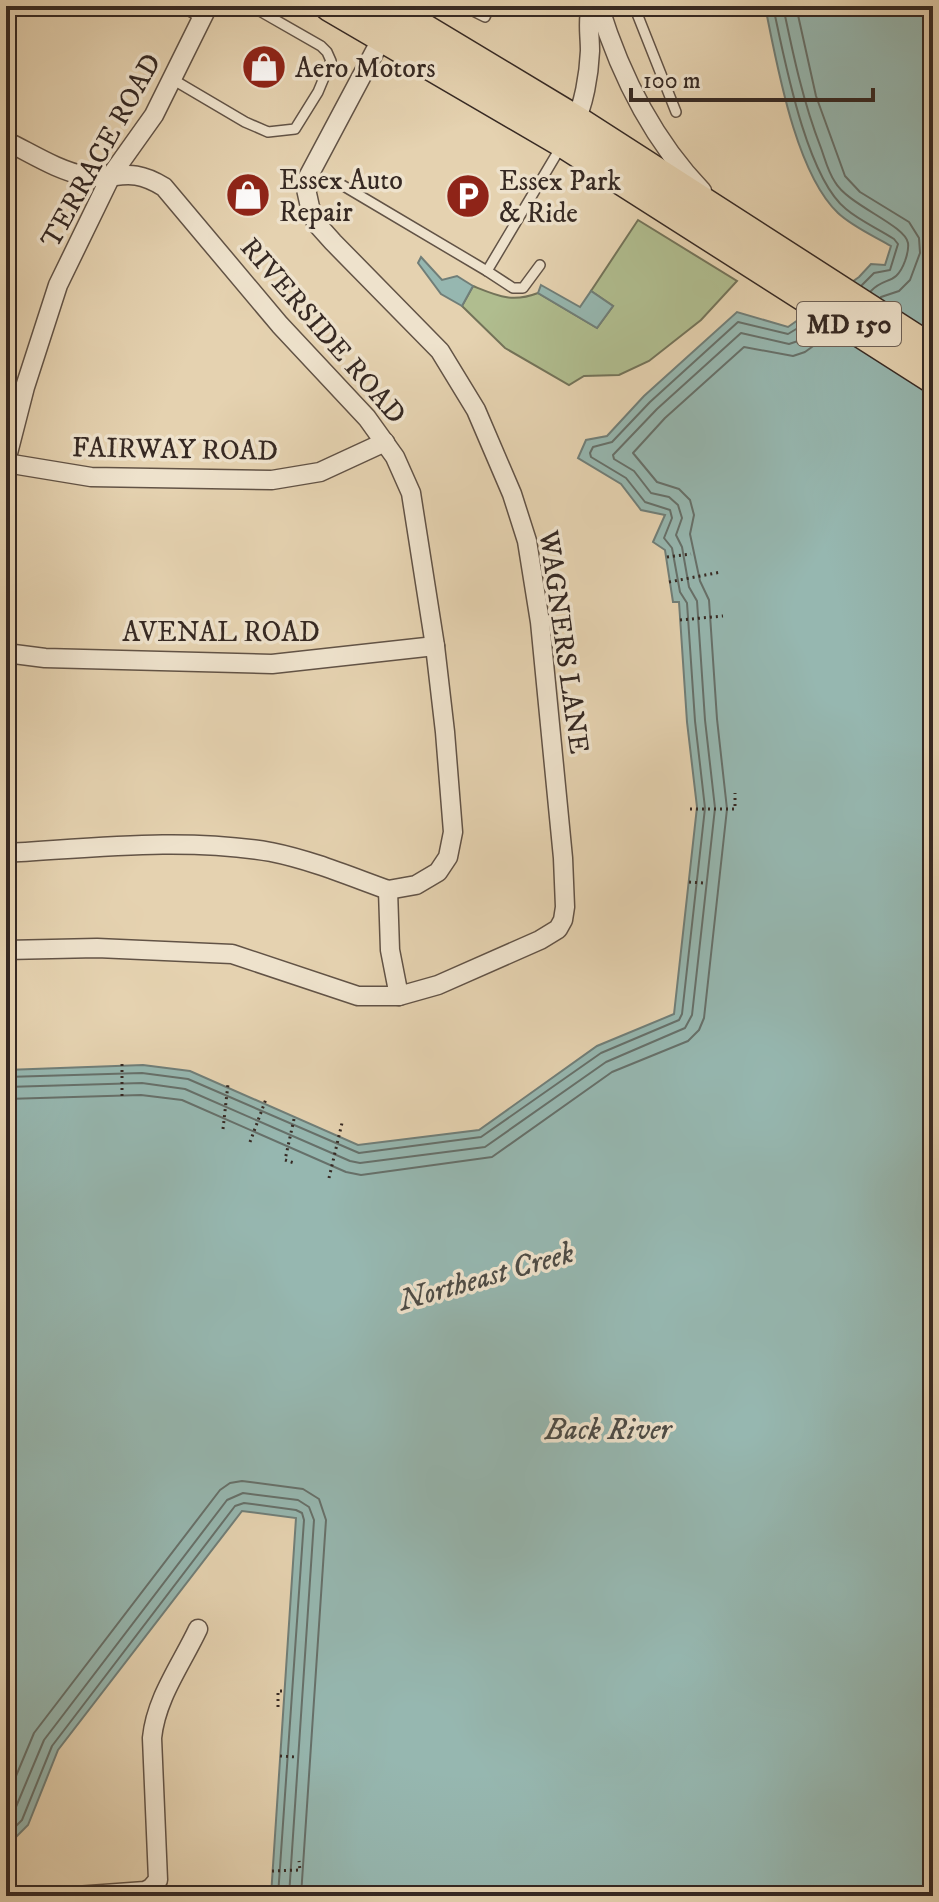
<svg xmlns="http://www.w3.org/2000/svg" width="939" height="1902" viewBox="0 0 939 1902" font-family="'IM FELL DW Pica',serif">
<rect width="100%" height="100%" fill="#e5d2b0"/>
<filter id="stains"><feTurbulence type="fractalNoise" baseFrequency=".0025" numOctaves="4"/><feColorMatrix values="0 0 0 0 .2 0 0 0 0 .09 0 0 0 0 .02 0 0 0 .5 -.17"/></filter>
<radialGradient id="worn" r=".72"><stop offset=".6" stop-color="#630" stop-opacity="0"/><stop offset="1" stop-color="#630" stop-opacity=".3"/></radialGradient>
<path fill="#b0bd8f" stroke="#737359" stroke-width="2" d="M638 220 737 281 701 320 649 361 619 375 584 376 569 385 505 348 462 306 473 286C498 296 512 303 538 293L597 328 613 306 591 291Z"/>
<g fill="#96b7b0" stroke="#707e78" stroke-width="2">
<path d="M765 6H933V1896H271L296 1518 242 1511 58 1750 28 1825 6 1847V1070L143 1065 190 1071 358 1145 479 1130 597 1046 674 1014 697 807 687 722 679 602H673L665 550 653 542 665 515 641 510 621 484 578 458 586 440 607 436 644 396 737 312 788 327 859 277 871 264 885 265 891 246C874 236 853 227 838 213 795 172 777 64 765 6Z"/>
<polygon points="421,257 442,280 457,276 473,286 462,306 441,294 418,263"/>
<polygon points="541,285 580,307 591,291 613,306 597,328 538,293"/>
</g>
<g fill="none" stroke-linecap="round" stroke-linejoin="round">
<g stroke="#66706a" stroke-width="2">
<path d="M773 6C784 57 806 177 846 209 860 221 879 229 894 239L898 244 890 270 874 273 862 285"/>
<path d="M783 6C793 54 803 102 821 148 825 159 828 172 835 182 848 205 905 225 908 243 909 250 907 255 905 261 896 286 885 276 871 291"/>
<polyline points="796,6 816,96 845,176 860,192 909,222 919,238 920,253 910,280 899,291 881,297"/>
<polyline points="6,1077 142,1073 188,1079 359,1153 481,1137 601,1053 679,1020 682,1014 705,808 695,721 687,603 680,592 672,548 664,538 672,518 670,510 645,502 626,478 591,457 590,453 593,447 612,442 650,402 738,322 788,334 811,320"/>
<polyline points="6,1087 142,1083 185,1089 350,1161 360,1163 485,1147 606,1062 685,1028 692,1015 715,808 705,720 697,601 689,587 682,547 676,535 682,518 678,505 669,497 651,493 634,471 614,459 613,455 657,409 741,333 789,344 798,341 820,326"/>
<polyline points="6,1099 141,1095 182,1100 346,1172 361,1175 492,1157 612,1072 688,1041 699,1030 704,1018 727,809 717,719 709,600 700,581 690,534 694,515 690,500 679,489 657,482 633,453 665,418 744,347 793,356 805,352 831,333"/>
<polyline points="6,1800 34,1733 220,1490 230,1483 242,1481 303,1489 319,1499 326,1520 301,1896"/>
<polyline points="6,1822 13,1814 44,1740 227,1500 243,1493 298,1500 309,1507 314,1520 289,1896"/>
<polyline points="6,1836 22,1820 52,1746 235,1506 244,1503 296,1510 302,1513 304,1520 278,1896"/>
</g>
<g stroke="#625346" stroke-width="12">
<g id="service">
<polyline points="180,6 202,18"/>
<polyline points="463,6 485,17 490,6"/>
<polyline points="634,6 676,112"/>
<polyline points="172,79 245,122 268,132 295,129 318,92 331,61 327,52 321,46 251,6"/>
<polyline points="342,185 487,271"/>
<polyline points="540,265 523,288 513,288 487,271 562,145"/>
</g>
</g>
<g stroke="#625346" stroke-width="21">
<g id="minor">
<path d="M599 6C620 74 653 140 702 191"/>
<path d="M573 126C584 106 589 74 590 51 590 35 587 21 591 6"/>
<path d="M6 141C31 153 58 171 86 176 119 181 128 165 164 187L280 325 367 418 395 457 411 493 435 646 445 732 453 832 448 857 438 872 416 885 388 890C349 876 311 860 271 852 184 837 93 848 6 853"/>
<polyline points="6,461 25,387 58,285 112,174 154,115 208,6"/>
<polyline points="6,463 91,477 272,480 320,472 385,442"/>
<polyline points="6,653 45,658 272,664 435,646"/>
<polyline points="388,890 390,950 399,996"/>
<polyline points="6,950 97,948 232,954 358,996 399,996 438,985 540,940 558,929 563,920 565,907 563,858 540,622 527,541 512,494 476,410 440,351 333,242 316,223 310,207 306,189 308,177 383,36"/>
<path d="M76 1896 145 1891 151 1888 158 1880 152 1738C156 1698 181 1665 198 1629"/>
</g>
</g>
<g stroke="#362923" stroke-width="33">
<g id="primary">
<polyline points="330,6 563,142 933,378"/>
<polyline points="385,6 576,121 933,351"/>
</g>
</g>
<g stroke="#362923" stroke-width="3" stroke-dasharray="2 4" stroke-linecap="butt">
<polyline points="667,557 691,554"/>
<polyline points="669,582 721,572"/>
<polyline points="680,620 723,616"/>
<polyline points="690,809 735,809 735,793"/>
<polyline points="689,882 704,883"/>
<polyline points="122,1064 122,1097"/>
<polyline points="294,1119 285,1160 294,1163"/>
<polyline points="223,1129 228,1084"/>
<polyline points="250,1142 266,1099"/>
<polyline points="329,1178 342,1123"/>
<polyline points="278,1707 278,1691 285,1691"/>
<polyline points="280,1756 296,1757"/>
<polyline points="272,1871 300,1870 299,1861"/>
</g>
<use href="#service" stroke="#eee2cc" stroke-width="9"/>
<use href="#minor" stroke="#eee2cc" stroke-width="18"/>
<use href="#primary" stroke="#e5d2b0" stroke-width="30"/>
</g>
<defs>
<g id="shop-disc" transform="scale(2.3)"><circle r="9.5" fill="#8f2418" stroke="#eee2cc"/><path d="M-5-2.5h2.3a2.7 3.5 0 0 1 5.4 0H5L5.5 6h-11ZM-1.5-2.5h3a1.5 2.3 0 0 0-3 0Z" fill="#fff"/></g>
<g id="parking-disc" transform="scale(2.3)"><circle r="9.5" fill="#8f2418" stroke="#eee2cc"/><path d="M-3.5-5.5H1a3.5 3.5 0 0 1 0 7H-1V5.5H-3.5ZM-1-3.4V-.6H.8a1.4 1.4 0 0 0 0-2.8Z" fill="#fff"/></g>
</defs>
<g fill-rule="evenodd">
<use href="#shop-disc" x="264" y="67"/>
<use href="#shop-disc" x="248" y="195"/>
<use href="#parking-disc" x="468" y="196"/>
</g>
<g text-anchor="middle" stroke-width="7" stroke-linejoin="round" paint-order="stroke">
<rect fill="#eee2cc" stroke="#6d6056" stroke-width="2" x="797" y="302" width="104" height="44" rx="6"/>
<g font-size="26" font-weight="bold" fill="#362923">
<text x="849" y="333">MD 150</text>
</g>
<g font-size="28" fill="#362923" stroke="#eee2cc" text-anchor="start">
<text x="295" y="77">Aero Motors</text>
<text x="279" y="189">Essex Auto<tspan x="279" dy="32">Repair</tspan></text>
<text x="499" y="190">Essex Park<tspan x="499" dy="32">&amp; Ride</tspan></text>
</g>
<g font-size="28" fill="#362923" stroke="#eee2cc">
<text transform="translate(100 150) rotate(-61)" y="10">TERRACE ROAD</text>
<text transform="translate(324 330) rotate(49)" y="10">RIVERSIDE ROAD</text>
<text transform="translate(175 448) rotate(1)" y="10">FAIRWAY ROAD</text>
<text x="221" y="641">AVENAL ROAD</text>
<text transform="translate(565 642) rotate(82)" y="10">WAGNERS LANE</text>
</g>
<g font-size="30" font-style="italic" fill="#4e4c46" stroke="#eee2cc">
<text transform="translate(486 1276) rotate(-16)" y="10">Northeast Creek</text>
<text x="608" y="1439">Back River</text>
</g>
</g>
<rect width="939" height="1902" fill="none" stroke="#e5d2b0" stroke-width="32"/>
<rect x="8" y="8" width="923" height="1886" fill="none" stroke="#362923" stroke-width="4"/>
<rect x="16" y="16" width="907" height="1870" fill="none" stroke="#362923" stroke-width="2"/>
<path d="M631 88v12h242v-12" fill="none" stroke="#362923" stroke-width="4"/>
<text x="643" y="88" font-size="24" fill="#362923" stroke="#eee2cc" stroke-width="6" paint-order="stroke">100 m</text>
<rect width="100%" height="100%" filter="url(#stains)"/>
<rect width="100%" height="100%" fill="url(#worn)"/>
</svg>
